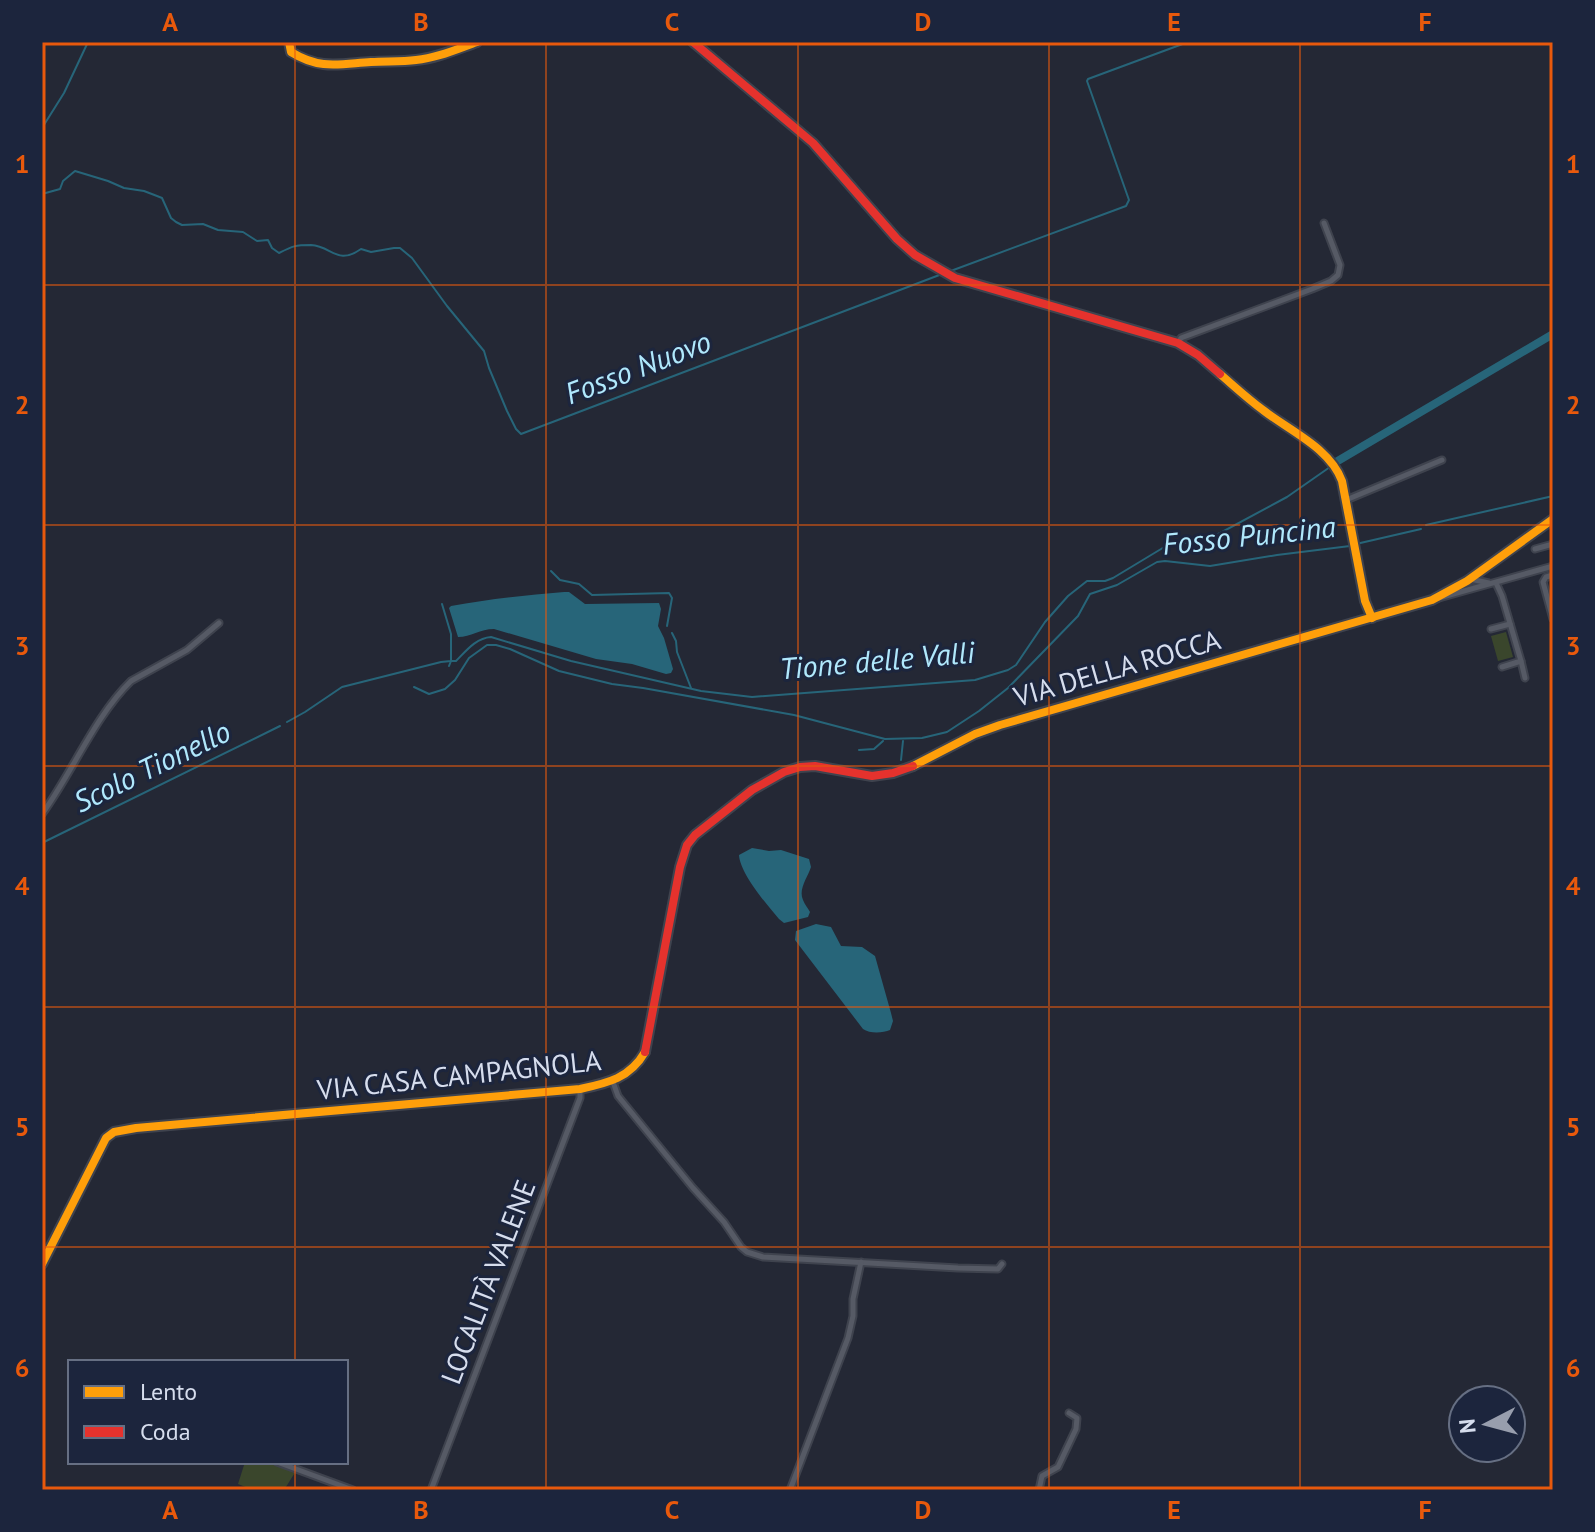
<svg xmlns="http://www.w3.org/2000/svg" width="1595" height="1532" viewBox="0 0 1595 1532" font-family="'PT Sans',sans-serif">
<rect width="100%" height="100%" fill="#242835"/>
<g fill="#3a462c">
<polygon points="1506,632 1513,657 1498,661 1491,636"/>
<polygon points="245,1462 271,1462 296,1471 284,1490 253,1490 238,1484"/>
</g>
<g fill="#276579">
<path d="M564 592H569L585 604 659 603 661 609 658 626 664 638 673 669 671 673 666 674 632 664 596 659 494 629C480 629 471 637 458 637L449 608 451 606C488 599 526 595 564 592Z"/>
<path d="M752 848 769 851 781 850 809 859 811 867C808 877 798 889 803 900 805 905 808 908 810 912L808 917 784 923 779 919C766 904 740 873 739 855Z"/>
<path d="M816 924 831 927 841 946 862 947 875 956 891 1013 893 1021 890 1030C883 1033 870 1034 863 1029L795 940 796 931Z"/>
</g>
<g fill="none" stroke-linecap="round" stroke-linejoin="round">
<g stroke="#276579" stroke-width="2">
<polyline points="42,128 64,93 88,42"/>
<path d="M42 194 60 189 63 181 75 171 108 181 124 188 144 191 157 196 162 198 171 218 176 222 182 225 203 224 218 230 243 232 257 241 268 240 272 248 279 253C293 246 295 245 311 245 332 246 337 266 361 249L371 252 394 248H400L412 258 447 306 484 351 489 368 507 411 516 429 521 434 942 274"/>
<polyline points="948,272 1126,206 1129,200 1087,81 1088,79 1188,42"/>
<polyline points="1426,525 1553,496"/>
<polyline points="1356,544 1421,529"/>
<polyline points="551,571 560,580 579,584 592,595 669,593 672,598 667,626"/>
<polyline points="672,633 676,641 677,652 691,688"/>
<path d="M449 666 451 661H456C466 651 476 638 491 637L571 661 701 691 752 697 975 680 1008 670 1016 665 1045 622 1068 596 1087 581H1105L1113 578 1166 546 1209 539 1287 497 1330 467"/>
<polyline points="414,687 429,694 445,689 455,680 469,658 487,645 496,645 510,649 559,671 612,684 643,688 794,715 885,739 922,738 947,732 979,711 1008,688 1078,616 1090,594 1117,585 1157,562 1165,561 1210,566 1277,555 1350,546"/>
<polyline points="287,722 305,712 342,687 441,662 451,661 451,634 442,604"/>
<polyline points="859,750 874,749 883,741"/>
<polyline points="901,760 903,741"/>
<polyline points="42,843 280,726"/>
</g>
<polyline stroke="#276579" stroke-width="8" points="1336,462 1553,334"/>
<g stroke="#3f434e" stroke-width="9">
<g id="street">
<polyline points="1178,343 1181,338 1312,289 1331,281 1338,275 1340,265 1324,223"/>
<polyline points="1346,500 1442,460"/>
<polyline points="1535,549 1553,544"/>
<polyline points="1553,575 1546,577 1543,582 1553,619"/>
<polyline points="1470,579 1489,583"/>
<polyline points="1496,583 1502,596 1521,661 1502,667"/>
<polyline points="1439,598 1553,566"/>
<polyline points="1491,629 1510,624"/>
<polyline points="1521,661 1525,678"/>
<path d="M42 814C72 773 95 716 131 681L187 650 219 623"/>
<polyline points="613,1082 618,1096 693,1188 724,1222 741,1247 747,1252 763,1257 958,1268 998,1269 1002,1264"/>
<polyline points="277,1462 353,1490"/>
<polyline points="431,1490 580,1098 580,1089"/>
<polyline points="790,1490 848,1338 853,1316 853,1299 861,1262"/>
<polyline points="1039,1490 1042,1476 1058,1467 1076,1429 1077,1418 1069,1413"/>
</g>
</g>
<g stroke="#3f434e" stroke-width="12">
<g id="slow">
<path d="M289 42 291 52C320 70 339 64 371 62 386 61 401 62 416 60 437 58 457 49 477 42"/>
<path d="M1220 374C1234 386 1248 399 1263 410 1290 431 1330 448 1342 481L1365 601 1372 618"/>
<polyline points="913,766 975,734 1000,725 1432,600 1467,581 1553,519"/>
<path d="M42 1264 106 1138 114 1132 136 1128 580 1089C608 1083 630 1078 645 1052"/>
</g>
</g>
<g stroke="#3f434e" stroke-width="12">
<g id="jam">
<polyline points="693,42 813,143 897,239 915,255 955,278 1178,343 1198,355 1220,374"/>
<polyline points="645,1052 680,867 687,845 695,835 752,790 784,772 800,767 815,766 872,776 893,773 913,766"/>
</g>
</g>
<use href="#street" stroke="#565a65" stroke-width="5"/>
<use href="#slow" stroke="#ff9f0a" stroke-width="8"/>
<use href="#jam" stroke="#e5322d" stroke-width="8"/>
</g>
<path fill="none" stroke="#e8590c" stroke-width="2" stroke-opacity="0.55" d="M295 42V1362M546 42V1490M798 42V1490M1049 42V1490M1300 42V1490M42 285H1553M42 525H1553M42 766H1553M42 1007H1553M42 1247H1553M295 1462V1490"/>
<g text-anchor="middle" stroke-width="6" stroke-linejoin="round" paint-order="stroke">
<g font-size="28" fill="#d6dded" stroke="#1c253d">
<text transform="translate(1117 668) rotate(-16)" y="10">VIA DELLA ROCCA</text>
<text transform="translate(459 1075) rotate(-6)" y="10">VIA CASA CAMPAGNOLA</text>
<text transform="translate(488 1282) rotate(-69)" y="10">LOCALITÀ VALENE</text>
</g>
<g font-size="30" font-style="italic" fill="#b0e8fc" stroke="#1c253d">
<text transform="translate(638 368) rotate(-21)" y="10">Fosso Nuovo</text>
<text transform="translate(1249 536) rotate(-6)" y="10">Fosso Puncina</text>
<text transform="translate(877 661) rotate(-5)" y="10">Tione delle Valli</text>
<text transform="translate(152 767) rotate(-26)" y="10">Scolo Tionello</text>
</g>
</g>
<rect width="1595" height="1532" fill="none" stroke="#1c253d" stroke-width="88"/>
<rect x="68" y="1360" width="280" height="104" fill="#1c253d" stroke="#666f83" stroke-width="2"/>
<rect x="84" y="1386" width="40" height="12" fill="#ff9f0a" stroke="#666f83" stroke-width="2"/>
<text x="140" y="1400" font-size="24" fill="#d6dded">Lento</text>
<rect x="84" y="1426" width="40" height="12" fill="#e5322d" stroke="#666f83" stroke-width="2"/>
<text x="140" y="1440" font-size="24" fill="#d6dded">Coda</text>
<g transform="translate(1487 1424) rotate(264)"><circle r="38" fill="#1c253d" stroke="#666f83" stroke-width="2"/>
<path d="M0-6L14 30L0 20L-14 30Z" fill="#989ead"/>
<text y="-12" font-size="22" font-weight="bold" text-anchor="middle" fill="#d6dded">N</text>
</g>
<rect x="44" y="44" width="1507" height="1444" fill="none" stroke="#e8590c" stroke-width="3"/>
<g font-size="26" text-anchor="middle" font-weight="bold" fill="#e8590c">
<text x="170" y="31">A</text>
<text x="421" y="31">B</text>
<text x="672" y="31">C</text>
<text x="923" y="31">D</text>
<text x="1174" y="31">E</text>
<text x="1425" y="31">F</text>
<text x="22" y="173">1</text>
<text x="1573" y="173">1</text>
<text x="22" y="414">2</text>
<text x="1573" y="414">2</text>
<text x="22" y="655">3</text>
<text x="1573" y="655">3</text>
<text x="22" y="895">4</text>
<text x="1573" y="895">4</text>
<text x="22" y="1136">5</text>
<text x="1573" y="1136">5</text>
<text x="22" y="1377">6</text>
<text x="1573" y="1377">6</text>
<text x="170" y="1519">A</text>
<text x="421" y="1519">B</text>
<text x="672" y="1519">C</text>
<text x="923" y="1519">D</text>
<text x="1174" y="1519">E</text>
<text x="1425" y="1519">F</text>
</g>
</svg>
